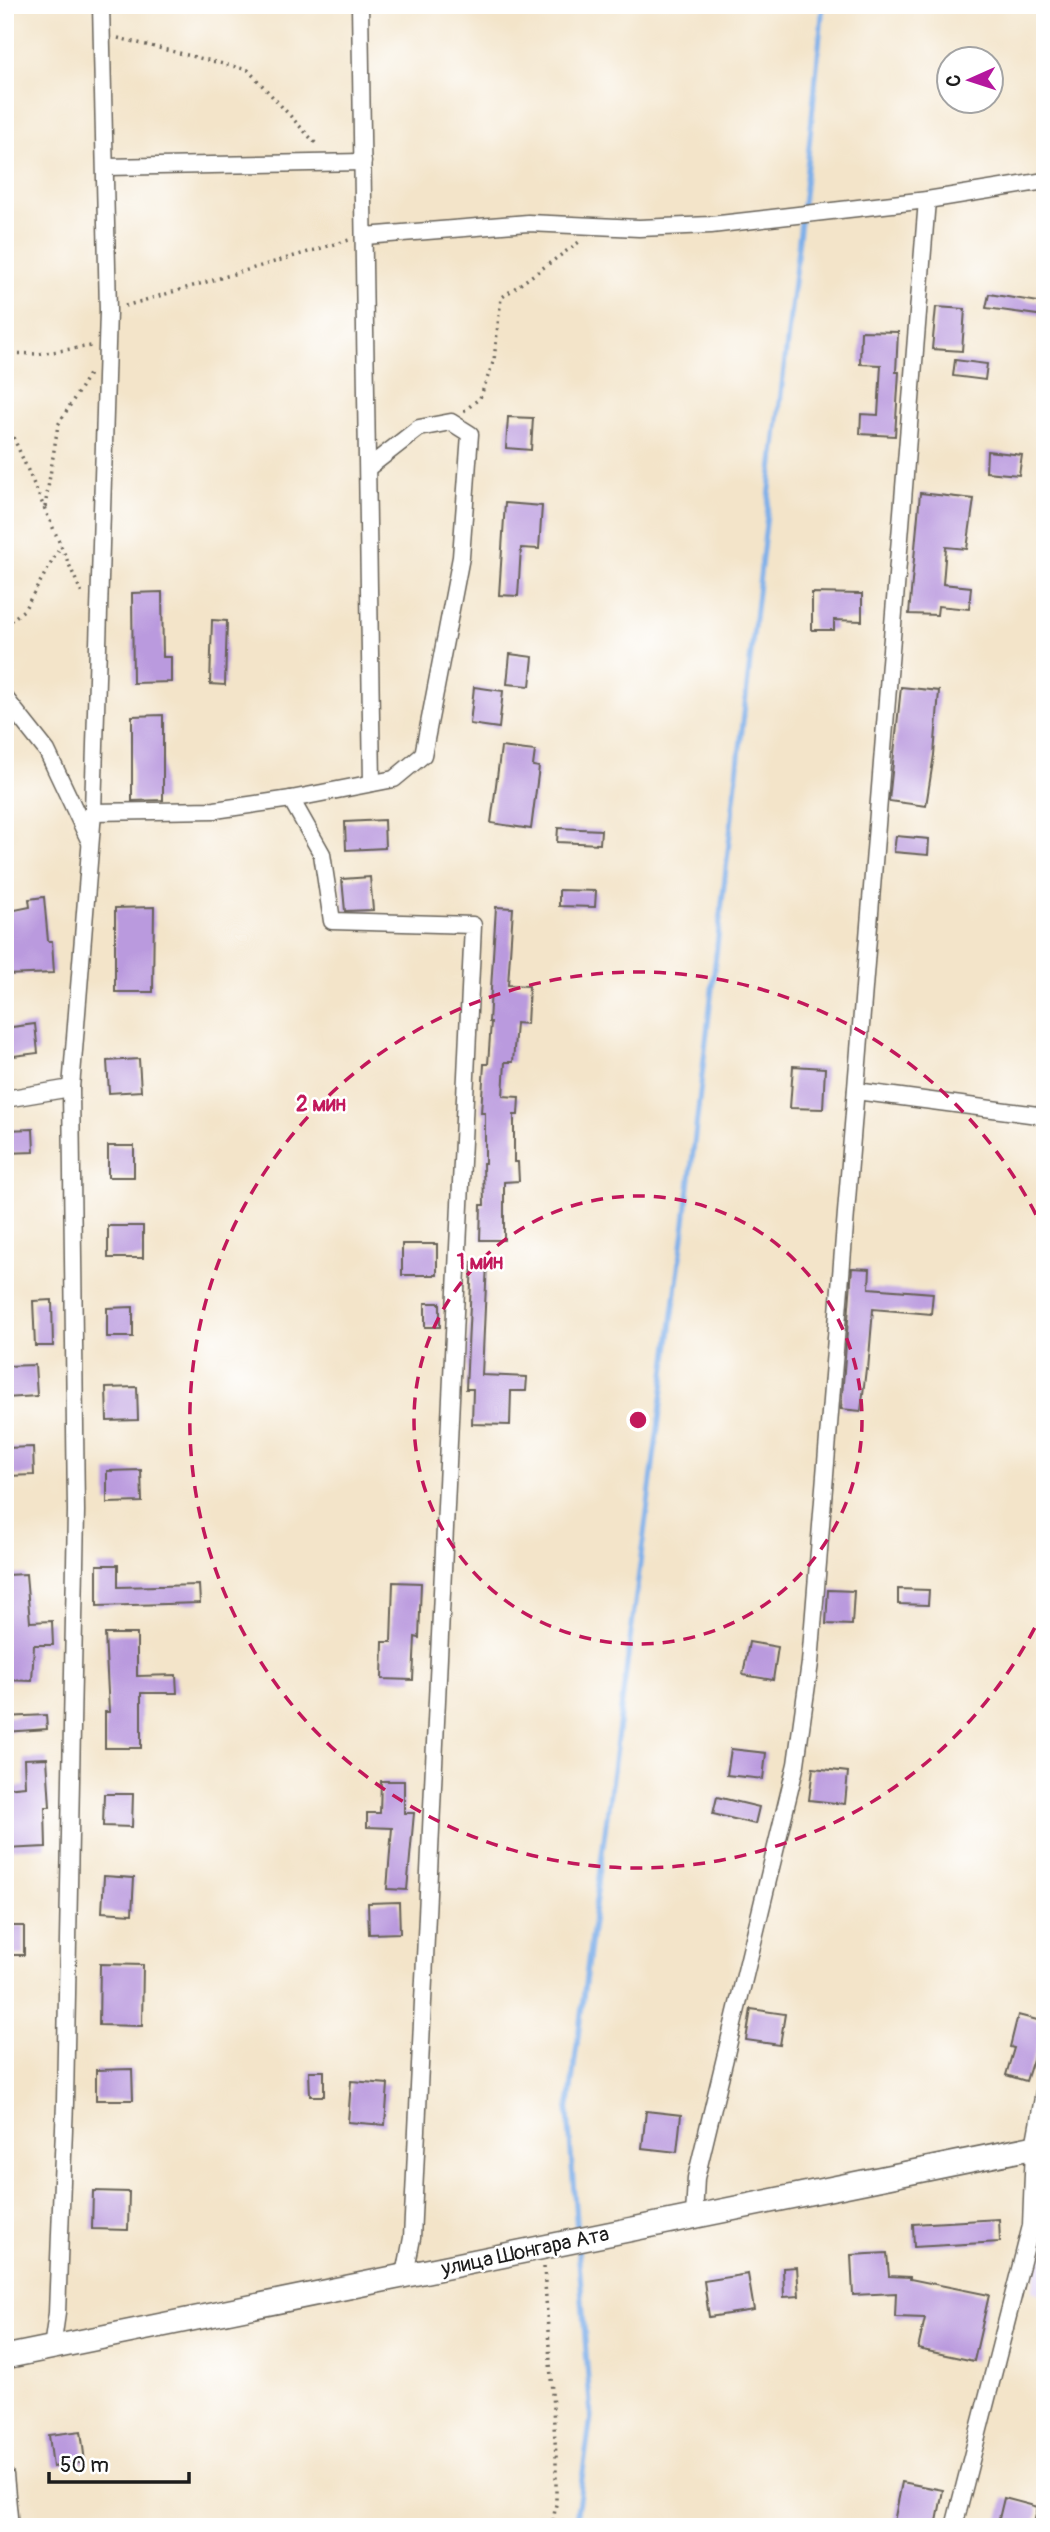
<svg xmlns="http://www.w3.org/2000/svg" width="1050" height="2532" viewBox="0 0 1050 2532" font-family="Pangolin,sans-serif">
<rect width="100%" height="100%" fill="#fff"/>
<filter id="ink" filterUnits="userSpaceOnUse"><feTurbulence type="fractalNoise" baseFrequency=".0143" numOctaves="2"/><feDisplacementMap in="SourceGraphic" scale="14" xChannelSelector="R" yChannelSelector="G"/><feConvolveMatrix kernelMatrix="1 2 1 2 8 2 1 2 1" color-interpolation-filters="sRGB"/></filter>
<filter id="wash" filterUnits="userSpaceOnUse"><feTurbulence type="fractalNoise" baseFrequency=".00686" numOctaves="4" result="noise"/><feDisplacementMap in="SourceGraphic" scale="28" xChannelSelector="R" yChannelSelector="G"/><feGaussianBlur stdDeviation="1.57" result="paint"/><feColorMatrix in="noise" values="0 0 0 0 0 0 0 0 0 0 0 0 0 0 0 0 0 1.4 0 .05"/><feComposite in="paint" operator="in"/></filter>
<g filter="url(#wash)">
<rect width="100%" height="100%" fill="#f3e4c9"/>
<polygon fill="#e1d4f4" points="1045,2231 1045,2296 1032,2291"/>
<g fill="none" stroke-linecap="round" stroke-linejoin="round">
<g stroke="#7dafe9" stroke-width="5">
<polyline points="577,2233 568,2113 685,1222 805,187 823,5"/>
<polyline points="575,2527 591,2417 578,2247"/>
</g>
</g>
<g id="blocks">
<g fill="#ba9ade">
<polygon points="989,294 1045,303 1045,316 986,308"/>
<polygon points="936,307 965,309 962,351 932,349"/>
<polygon points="861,331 898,332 896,372 899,372 895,436 860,434 861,414 878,415 881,365 860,364"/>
<polygon points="955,360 987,364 985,380 953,376"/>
<polygon points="508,417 533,418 531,450 506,448"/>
<polygon points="987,451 1022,455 1019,475 986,472"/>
<polygon points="920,493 974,499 967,549 946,547 943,584 971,587 969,609 938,606 937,615 909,614"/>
<polygon points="505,503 542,506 539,549 521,548 518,596 499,595"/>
<polygon points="162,592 163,657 171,657 171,682 133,683 132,593"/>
<polygon points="812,593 862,594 862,621 834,620 834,630 812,630"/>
<polygon points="212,620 227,621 225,685 210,684"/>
<polygon points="510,654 533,657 530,686 507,684"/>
<polygon points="474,687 503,691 499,728 470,724"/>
<polygon points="901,687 939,691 934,755 926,806 889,801"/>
<polygon points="163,715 163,800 132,801 132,716"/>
<polygon points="501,747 535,751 533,766 539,767 531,829 491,823"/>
<polygon points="384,820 385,848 346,850 345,822"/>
<polygon points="558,828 601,830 600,844 557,842"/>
<polygon points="896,836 929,839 928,855 894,852"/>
<polygon points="370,877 373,910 345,911 342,879"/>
<polygon points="559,890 596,891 595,907 559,906"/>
<polygon points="44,897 48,941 52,941 54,973 5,975 5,912 30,907 29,899"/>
<polygon points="154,907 153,992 115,992 115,908"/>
<polygon points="496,907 513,908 508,985 529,986 527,1024 516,1023 513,1062 505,1062 503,1096 519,1097 518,1115 514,1115 514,1162 518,1162 519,1181 504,1182 504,1240 480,1240 481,1205 484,1205 483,1163 485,1163 485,1113 481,1113 484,1064 488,1064 491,1022 489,1022"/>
<polygon points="35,1024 38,1053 5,1057 5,1028"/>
<polygon points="139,1059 141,1091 109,1093 107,1061"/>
<polygon points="793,1066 825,1068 823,1109 790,1108"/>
<polygon points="33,1129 34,1152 5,1153 5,1130"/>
<rect x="108" y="1146" width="26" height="31"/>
<rect x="108" y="1226" width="35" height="32"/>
<rect x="402" y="1244" width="35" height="31"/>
<polygon points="472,1262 487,1262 482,1375 527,1377 526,1391 511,1391 510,1425 472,1424 473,1389 466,1389"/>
<polygon points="852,1268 870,1269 869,1288 933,1293 931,1314 873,1309 868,1370 866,1369 861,1411 841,1409"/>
<polygon points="52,1300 53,1346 35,1346 33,1301"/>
<rect x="425" y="1303" width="15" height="24"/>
<polygon points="133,1307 133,1337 107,1337 107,1308"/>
<polygon points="35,1365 37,1396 5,1398 5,1366"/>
<polygon points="137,1387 138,1420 107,1421 106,1388"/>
<polygon points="33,1447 34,1475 6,1476 5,1448"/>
<polygon points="141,1470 142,1502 107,1503 107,1471"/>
<polygon points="97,1565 118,1565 118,1587 199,1585 200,1603 97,1606"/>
<polygon points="26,1574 30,1622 52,1621 53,1645 34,1645 32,1681 5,1680 5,1575"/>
<polygon points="393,1582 421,1583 419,1638 415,1637 413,1680 382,1679 383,1642 391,1642"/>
<polygon points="898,1589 929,1590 928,1605 898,1604"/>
<polygon points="828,1590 854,1591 852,1625 826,1624"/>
<polygon points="105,1634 137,1634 137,1676 176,1675 177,1693 141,1693 141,1748 105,1748 105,1712 109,1712"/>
<polygon points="749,1642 778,1647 773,1680 743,1675"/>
<polygon points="46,1715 47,1729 5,1732 5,1717"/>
<polygon points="731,1749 766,1753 763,1779 727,1775"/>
<polygon points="47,1758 50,1807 45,1807 46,1847 5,1849 5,1788 25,1786 24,1759"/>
<polygon points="813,1768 848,1772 845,1804 809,1800"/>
<polygon points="381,1781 404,1781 404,1813 414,1813 407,1890 387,1889 392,1828 367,1827 367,1813 380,1813"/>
<polygon points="104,1794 133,1794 132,1827 103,1826"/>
<polygon points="717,1797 759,1807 755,1824 713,1814"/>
<polygon points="104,1876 134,1878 132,1914 102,1912"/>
<polygon points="399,1902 400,1933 369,1934 368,1903"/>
<rect x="5" y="1926" width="19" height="29"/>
<polygon points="100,1964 143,1965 142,2026 99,2025"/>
<polygon points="751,2009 785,2014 780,2045 746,2040"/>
<polygon points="1018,2015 1045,2022 1026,2081 1006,2075 1014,2048 1010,2047"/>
<polygon points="132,2069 133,2100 96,2100 96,2070"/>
<polygon points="309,2071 324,2071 324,2096 310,2096"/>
<polygon points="351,2081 388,2084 385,2125 348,2122"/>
<polygon points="646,2111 681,2115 677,2152 642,2148"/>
<polygon points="93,2191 129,2192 128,2230 92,2229"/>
<polygon points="999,2219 1000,2242 914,2247 913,2224"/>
<polygon points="887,2253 889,2276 910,2277 910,2279 989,2295 974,2361 918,2349 925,2318 895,2317 896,2293 853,2295 851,2255"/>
<polygon points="797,2267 799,2296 784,2297 783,2268"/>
<polygon points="748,2274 754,2310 709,2317 704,2281"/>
<polygon points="81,2431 85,2462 53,2467 49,2435"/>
<polygon points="902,2482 943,2490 936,2527 893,2527"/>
<polygon points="1004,2498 1038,2507 1033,2527 997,2527"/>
</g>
</g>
</g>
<g filter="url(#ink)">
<use href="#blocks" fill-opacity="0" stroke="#676259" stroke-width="2"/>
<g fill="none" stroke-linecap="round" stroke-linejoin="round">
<g stroke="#676259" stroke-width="19">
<g id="street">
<polyline points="360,5 372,783"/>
<polyline points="106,167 363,162"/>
<polyline points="365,236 528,223 639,228 711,225 927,200 1045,181"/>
<polyline points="5,698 47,751 90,842"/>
<polyline points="291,799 322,854 332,921 473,925 412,2238 405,2275"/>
<polyline points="93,812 215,810 291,799 394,779 423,755 461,557 470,434 451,422 419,428 369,467"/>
<polyline points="856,1091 1045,1116"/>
<polyline points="5,1099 71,1088"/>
<polyline points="694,2217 696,2178 796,1764 810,1663 927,200"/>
<polyline points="52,2348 57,2313 65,2102 76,1511 71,1088 93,812 108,311 101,5"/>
<polyline points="5,2475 10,2527"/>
<polyline points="954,2527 1031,2226 1034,2147 1045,2087"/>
</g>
</g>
<g stroke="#676259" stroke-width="26">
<polyline id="secondary" points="5,2357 1045,2145"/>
</g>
<g stroke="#676259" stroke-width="3.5" stroke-dasharray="2 5" stroke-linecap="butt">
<polyline points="118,38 248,70 318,146"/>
<polyline points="125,306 349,240"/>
<polyline points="5,353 39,354 91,346"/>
<polyline points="464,411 480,398 494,360 501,298 579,242"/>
<polyline points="5,418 82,594"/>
<polyline points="45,507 58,425 89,374"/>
<polyline points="5,625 24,610 61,546"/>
<polyline points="544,2267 556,2456 556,2504 552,2527"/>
</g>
<use href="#street" stroke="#fff" stroke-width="16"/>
<use href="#secondary" stroke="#fff" stroke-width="23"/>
</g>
</g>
<g fill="none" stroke="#c2185b" stroke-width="3.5" stroke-dasharray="12 9">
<circle cx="638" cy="1420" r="224"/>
<path d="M1044 1609A448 448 0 1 1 1044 1231"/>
</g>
<g text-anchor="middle" stroke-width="5" stroke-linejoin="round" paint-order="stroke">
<g font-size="21" fill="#1c1c1c" stroke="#fff">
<text transform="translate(525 2251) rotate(-12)" y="7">улица Шонгара Ата</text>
</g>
</g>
<circle cx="638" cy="1420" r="10" fill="#c2185b" stroke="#fff" stroke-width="3.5"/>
<g font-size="21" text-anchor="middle" font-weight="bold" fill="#c2185b" stroke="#fff" stroke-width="5" stroke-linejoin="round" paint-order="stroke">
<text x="321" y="1111">2 мин</text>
<text x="480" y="1269">1 мин</text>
</g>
<rect width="1050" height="2532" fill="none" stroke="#fff" stroke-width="28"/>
<g transform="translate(970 80) rotate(267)"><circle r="33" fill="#ffffff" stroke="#a4a4a4" stroke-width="2"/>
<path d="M0-5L12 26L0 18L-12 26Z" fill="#b5179e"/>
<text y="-10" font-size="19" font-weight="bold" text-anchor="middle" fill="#1c1c1c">С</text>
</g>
<path d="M49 2472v10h140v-10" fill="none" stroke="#1c1c1c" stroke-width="3.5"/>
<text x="60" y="2472" font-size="21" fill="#1c1c1c" stroke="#ffffff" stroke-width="5" paint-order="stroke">50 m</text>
</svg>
